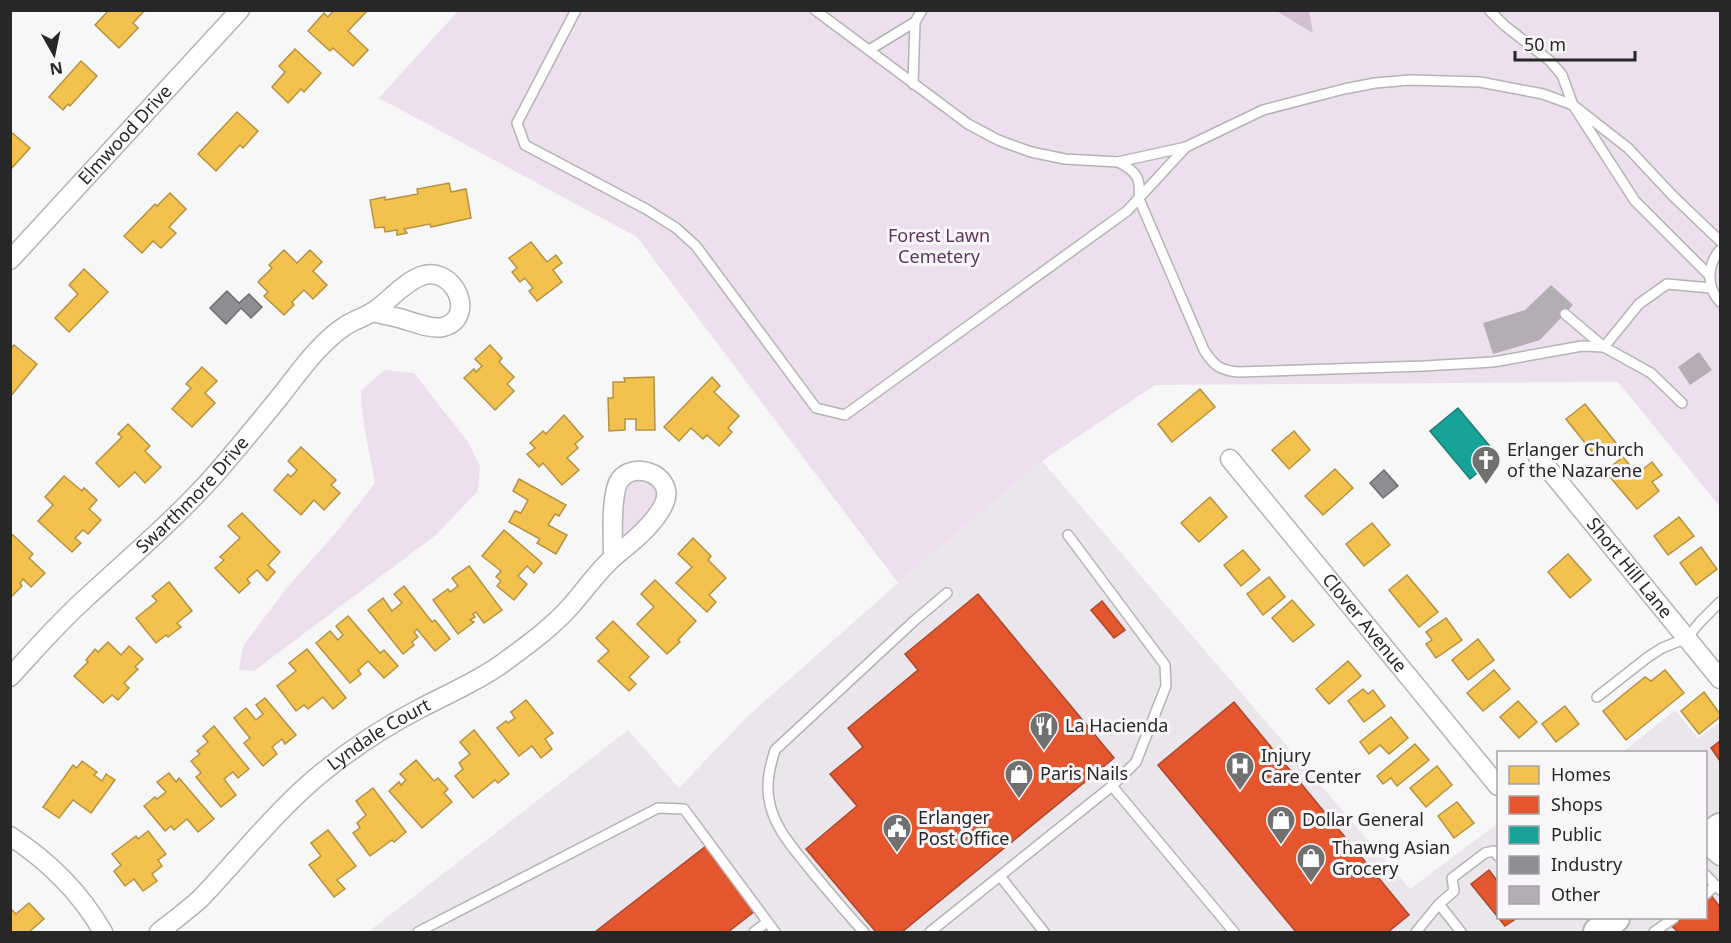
<svg xmlns="http://www.w3.org/2000/svg" width="1731" height="943" viewBox="0 0 1731 943" font-family="'Noto Sans',sans-serif">
<rect width="100%" height="100%" fill="#f8f7f8"/>
<polygon fill="#ebe6eb" points="1042,461 1410,889 1498,823 1498,918 1706,918 1706,752 1623,752 1675,710 1698,738 1720,722 1720,932 368,932 628,730 679,788 748,716 898,583"/>
<g fill="#eddfed">
<polygon points="458,11 1720,11 1720,507 1618,382 1155,385 1042,461 898,583 637,237 379,98"/>
<path d="M385 370 414 373 468 442 480 466 478 491 436 535 254 671 239 670 243 646 286 589 339 529 375 483C370 452 361 421 361 390Z"/>
<polygon points="634,478 647,478 657,490 658,504 621,546 617,540 624,486"/>
</g>
<polygon fill="#d4c0d4" points="1277,11 1309,11 1313,33 1278,12"/>
<g fill="#f2c14e" stroke="#b59343" stroke-width="1.5">
<polygon points="109,10 145,10 133,23 138,28 119,48 95,25"/>
<polygon points="334,10 368,10 348,31 368,50 353,66 333,48 330,51 308,31 324,13 328,17"/>
<polygon points="295,49 321,73 304,92 301,89 288,103 272,87 285,72 279,66"/>
<polygon points="81,61 97,76 70,106 68,104 63,110 49,97"/>
<polygon points="237,112 258,131 243,148 240,145 216,171 198,154"/>
<polygon points="10,131 30,148 10,170"/>
<polygon points="449,183 451,192 466,189 471,218 431,227 430,224 404,229 407,233 397,235 397,230 385,232 384,227 375,228 370,200 385,197 385,200 418,194 417,189"/>
<polygon points="170,193 186,209 169,227 176,233 161,248 153,241 142,253 124,236 155,204 157,206"/>
<polygon points="531,242 547,262 556,255 562,263 553,270 562,282 537,301 529,291 533,288 525,278 520,282 512,272 517,268 509,258"/>
<polygon points="284,250 297,263 310,250 322,262 313,271 327,285 313,299 304,290 292,302 294,305 284,315 264,296 268,292 258,282 272,268 269,265"/>
<polygon points="84,269 108,292 69,332 55,318 78,294 69,285"/>
<polygon points="14,345 37,364 10,397 10,350"/>
<polygon points="490,345 502,358 499,362 514,377 507,384 514,391 495,410 464,378 474,369 476,372 482,366 475,359"/>
<polygon points="202,367 217,381 205,393 215,403 192,427 172,409 191,388 186,384"/>
<polygon points="654,377 655,430 636,430 636,419 625,419 625,430 609,431 608,398 613,398 613,382 625,382 624,378"/>
<polygon points="712,377 720,386 714,392 739,416 728,428 732,432 719,446 707,435 703,439 691,428 679,441 664,427"/>
<polygon points="1200,389 1215,407 1172,442 1158,424"/>
<polygon points="1585,404 1616,443 1597,458 1566,419"/>
<polygon points="564,415 583,437 575,444 578,448 567,458 579,470 562,485 543,463 539,467 527,454 535,448 530,443 543,431 546,434"/>
<polygon points="128,424 150,446 145,451 161,467 145,483 135,472 119,487 96,463 122,437 118,434"/>
<polygon points="1294,431 1310,450 1289,469 1272,450"/>
<polygon points="301,447 336,480 331,485 340,493 324,510 314,500 301,515 274,490 288,474 291,477 297,470 288,461"/>
<polygon points="1623,457 1637,474 1652,462 1662,475 1652,482 1659,491 1637,509 1605,471"/>
<polygon points="1335,469 1353,488 1323,515 1305,496"/>
<polygon points="64,476 82,491 84,488 97,500 89,509 101,520 88,534 83,530 75,538 81,543 72,552 38,521 53,505 45,497"/>
<polygon points="519,479 566,505 559,516 555,514 548,525 567,535 556,554 537,543 540,539 509,522 515,511 521,513 528,500 513,491"/>
<polygon points="1210,497 1227,517 1199,542 1181,523"/>
<polygon points="242,513 280,552 268,565 275,572 267,581 257,570 247,579 250,583 239,593 215,568 224,560 220,557 240,538 228,526"/>
<polygon points="1679,517 1694,536 1668,555 1654,536"/>
<polygon points="1372,523 1390,545 1364,566 1346,544"/>
<polygon points="504,530 542,563 534,573 527,566 518,576 527,584 514,600 497,586 501,581 496,577 501,571 482,556"/>
<polygon points="13,535 33,554 29,558 45,573 31,587 23,579 20,583 22,586 11,597 10,537"/>
<polygon points="693,538 711,556 708,560 726,578 709,595 716,602 707,612 676,583 692,567 678,554"/>
<polygon points="1701,547 1717,569 1696,585 1680,563"/>
<polygon points="1243,550 1260,570 1241,586 1224,565"/>
<polygon points="1568,554 1591,580 1570,598 1548,572"/>
<polygon points="469,566 502,610 484,623 476,612 473,614 475,617 470,620 474,622 458,634 433,600 448,589 450,592 458,586 452,578"/>
<polygon points="1407,575 1438,612 1419,627 1389,590"/>
<polygon points="1269,577 1285,597 1263,615 1247,594"/>
<polygon points="655,580 696,621 678,640 680,642 667,654 637,624 654,607 641,594"/>
<polygon points="169,582 192,611 177,623 181,627 168,637 166,635 156,643 136,618 157,601 152,596"/>
<polygon points="404,586 432,622 435,620 450,639 435,651 417,629 414,632 418,637 412,642 414,645 403,654 368,610 383,598 392,611 402,603 394,594"/>
<polygon points="1292,600 1314,625 1293,642 1272,618"/>
<polygon points="348,616 380,653 384,650 398,666 384,678 368,661 358,670 361,674 350,683 316,643 330,631 338,640 343,635 336,626"/>
<polygon points="1446,618 1462,640 1436,658 1426,644 1432,640 1426,632"/>
<polygon points="613,621 649,657 629,677 636,684 629,691 598,661 609,651 596,638"/>
<polygon points="1478,639 1494,660 1468,680 1452,660"/>
<polygon points="108,642 121,655 129,646 143,659 135,667 138,669 124,683 129,688 118,700 112,695 103,703 74,676 88,662 86,660 95,649 98,652"/>
<polygon points="307,649 346,698 333,709 323,697 308,709 304,705 296,711 277,686 296,671 289,663"/>
<polygon points="1348,661 1361,676 1329,704 1316,689"/>
<polygon points="1494,670 1510,689 1483,711 1467,693"/>
<polygon points="1665,670 1684,693 1626,740 1603,711 1645,677 1651,681"/>
<polygon points="1363,689 1368,694 1373,690 1385,706 1364,722 1348,701"/>
<polygon points="1704,692 1720,714 1720,717 1699,734 1681,711"/>
<polygon points="265,698 296,735 285,744 282,739 272,747 277,754 263,766 244,743 250,738 234,718 246,708 256,720 263,714 256,705"/>
<polygon points="526,700 553,733 545,739 552,749 541,758 532,746 519,756 497,728 506,721 508,723 515,718 511,712"/>
<polygon points="1518,701 1537,722 1519,738 1500,717"/>
<polygon points="1565,706 1579,724 1556,742 1542,724"/>
<polygon points="1391,717 1408,738 1389,754 1380,745 1369,754 1360,742"/>
<polygon points="214,726 249,769 238,778 233,772 224,779 236,795 221,807 196,777 201,773 191,761 200,754 197,751 208,742 203,736"/>
<polygon points="474,730 509,774 498,783 495,780 473,798 455,776 463,769 459,763 470,754 460,742"/>
<polygon points="1415,744 1429,760 1397,786 1391,778 1383,784 1377,776"/>
<polygon points="416,760 434,781 438,778 448,789 444,793 452,802 422,828 389,791 399,782 401,785 406,780 400,774"/>
<polygon points="82,761 97,772 94,775 102,781 106,774 115,780 91,813 73,800 59,818 43,807 73,765 77,768"/>
<polygon points="1437,766 1452,785 1426,807 1410,788"/>
<polygon points="169,773 176,782 179,778 214,819 198,832 187,819 174,830 171,826 165,831 144,806 155,797 157,799 166,792 157,782"/>
<polygon points="373,788 406,832 394,842 392,840 370,856 353,833 360,828 357,823 366,815 356,801"/>
<polygon points="1457,802 1474,823 1454,838 1438,816"/>
<polygon points="328,830 356,866 337,880 345,889 334,897 309,865 321,856 311,843"/>
<polygon points="148,831 166,854 158,860 162,866 152,874 157,881 143,891 134,879 125,886 114,871 121,865 112,854 136,836 138,839"/>
<polygon points="29,903 44,919 29,932 10,932 10,908 16,914"/>
</g>
<g fill="#e4572e" stroke="#ac492c" stroke-width="1.5">
<polygon points="978,594 1114,758 902,932 876,932 806,849 857,806 830,774 863,747 848,728 918,670 905,654"/>
<polygon points="1102,601 1125,630 1114,638 1091,610"/>
<polygon points="1234,702 1409,915 1388,932 1296,932 1158,765"/>
<polygon points="1720,741 1720,761 1711,748"/>
<polygon points="706,846 756,910 728,932 595,932"/>
<polygon points="1489,870 1498,882 1498,918 1517,918 1505,926 1471,884"/>
<polygon points="1710,894 1720,907 1720,932 1678,932 1672,926 1683,918 1706,918 1706,898"/>
</g>
<polygon fill="#17a398" stroke="#1c7e76" stroke-width="1.5" points="1458,408 1498,456 1470,479 1430,431"/>
<g fill="#8d8d92" stroke="#6f6e72" stroke-width="1.5">
<polygon points="227,291 239,303 249,294 262,307 251,318 241,308 226,324 210,308"/>
<polygon points="1384,470 1398,486 1383,498 1370,483"/>
</g>
<g fill="#b4aeb4">
<polygon points="1551,285 1573,305 1540,340 1493,354 1483,323 1525,310"/>
<polygon points="1699,352 1712,370 1690,385 1678,367"/>
</g>
<g fill="none" stroke-linecap="round" stroke-linejoin="round">
<g stroke="#b5b4b5" stroke-width="12">
<g id="service">
<polyline points="576,10 517,123 525,145 646,209 676,228 696,246 816,408 845,415 1127,211 1186,147"/>
<polyline points="815,10 968,124 998,140 1031,152 1065,159 1118,162 1186,147 1263,110 1344,89 1375,83 1410,80 1480,82 1543,94 1573,105 1628,148 1673,196 1720,241"/>
<polyline points="1489,10 1504,25 1550,61 1562,75 1573,105 1635,201 1709,275"/>
<polyline points="869,50 915,22 922,10"/>
<polyline points="913,84 915,22"/>
<path d="M1118 162C1137 171 1141 179 1139 199L1204 350C1214 366 1220 370 1238 372L1424 366 1493 362 1582 346 1604 347 1639 304 1667 284 1711 288"/>
<path d="M1720 250C1707 265 1706 287 1720 302"/>
<polyline points="1565,314 1604,347 1651,373 1682,403"/>
<polyline points="1068,535 1165,665 1166,686 1136,762 1112,786"/>
<polyline points="1597,697 1648,657 1662,648 1687,638 1700,622 1720,602"/>
<polyline points="1706,875 1720,890"/>
<polyline points="1000,876 1044,932"/>
<polyline points="1706,894 1716,885"/>
<polyline points="1439,904 1461,932"/>
<polyline points="418,932 658,808 684,809 775,932"/>
<polyline points="754,932 767,922"/>
<path d="M864 932C846 913 830 893 813 873 796 851 773 828 769 799 766 782 770 766 775 750L914 621 947 593"/>
<polyline points="930,932 1112,786 1234,932"/>
<polyline points="1416,932 1439,904 1454,891 1452,878 1485,853 1494,851 1498,856"/>
<polyline points="1654,932 1674,918"/>
</g>
</g>
<g stroke="#b5b4b5" stroke-width="21">
<g id="minor">
<path id="s1" d="M10 260 240 10"/>
<path id="s2" d="M1537 455 1720 679"/>
<path id="s3" d="M1230 459 1498 786"/>
<path id="s4" d="M10 677C35 650 59 622 86 598 128 559 172 522 211 479 234 453 256 426 278 399 298 374 318 344 345 326 354 320 365 317 374 311 389 301 403 283 421 276 454 264 478 318 443 327 431 330 411 321 399 318 390 316 381 314 372 312"/>
<path d="M10 836C50 862 80 892 103 932"/>
<polyline points="1706,844 1720,856"/>
<path id="s5" d="M159 932C173 921 188 910 201 898 242 855 278 808 324 771 354 747 386 726 419 709 447 694 477 682 503 663 526 646 550 629 569 608 586 589 601 566 621 551 636 539 655 523 664 504 678 472 623 456 616 489 611 510 613 535 613 557"/>
</g>
</g>
<g stroke="#b5b4b5" stroke-width="32">
<g id="primary">
<polyline points="1706,840 1720,828"/>
<polyline points="1598,932 1615,918"/>
</g>
</g>
<use href="#service" stroke="#fefefe" stroke-width="9"/>
<use href="#minor" stroke="#fefefe" stroke-width="18"/>
<use href="#primary" stroke="#fefefe" stroke-width="28"/>
</g>
<defs>
<g id="church-pin" transform="scale(1.5)"><path d="M0 17L-7.5 6A9.5 9.5 0 1 1 7.5 6Z" fill="#717071" stroke="#f9f6f9"/><path d="M-1.2-6h2.4v3.5h3.3v2.4h-3.3V6h-2.4V-.1h-3.3v-2.4h3.3Z" fill="#fff"/></g>
<g id="restaurant-pin" transform="scale(1.5)"><path d="M0 17L-7.5 6A9.5 9.5 0 1 1 7.5 6Z" fill="#717071" stroke="#f9f6f9"/><path d="M-5-6h1v4h1v-4h1v4h1v-4h1v5L-1.5 .5V6h-2V.5L-5-1ZM5-6V6H3V1.5H1.5Q1.5-4 5-6Z" fill="#fff"/></g>
<g id="hospital-pin" transform="scale(1.5)"><path d="M0 17L-7.5 6A9.5 9.5 0 1 1 7.5 6Z" fill="#717071" stroke="#f9f6f9"/><path d="M-5-5h3v3.5h4V-5h3V5h-3V1.5h-4V5h-3Z" fill="#fff"/></g>
<g id="shop-pin" transform="scale(1.5)"><path d="M0 17L-7.5 6A9.5 9.5 0 1 1 7.5 6Z" fill="#717071" stroke="#f9f6f9"/><path d="M-5-2.5h2.3a2.7 3.5 0 0 1 5.4 0H5L5.5 6h-11ZM-1.5-2.5h3a1.5 2.3 0 0 0-3 0Z" fill="#fff"/></g>
<g id="civic-pin" transform="scale(1.5)"><path d="M0 17L-7.5 6A9.5 9.5 0 1 1 7.5 6Z" fill="#717071" stroke="#f9f6f9"/><path d="M-.6-6.5H3V-4.5H.6V-3L4-1V1h2V6H-6V1h2V-1L-.6-3ZM-1.2 2.5V6h2.4V2.5Z" fill="#fff"/></g>
</defs>
<g fill-rule="evenodd">
<use href="#church-pin" x="1486" y="460"/>
<use href="#restaurant-pin" x="1044" y="726"/>
<use href="#hospital-pin" x="1240" y="766"/>
<use href="#shop-pin" x="1019" y="774"/>
<use href="#shop-pin" x="1281" y="820"/>
<use href="#civic-pin" x="897" y="828"/>
<use href="#shop-pin" x="1311" y="858"/>
</g>
<g text-anchor="middle" stroke-width="6" stroke-linejoin="round" paint-order="stroke">
<g font-size="18" fill="#282728" stroke="#f9f6f9">
<text dy="6" stroke="none"><textPath href="#s1" startOffset="170">Elmwood Drive</textPath></text>
<text dy="6" stroke="none"><textPath href="#s4" startOffset="258">Swarthmore Drive</textPath></text>
<text dy="6" stroke="none"><textPath href="#s2" startOffset="146">Short Hill Lane</textPath></text>
<text dy="6" stroke="none"><textPath href="#s3" startOffset="212">Clover Avenue</textPath></text>
<text dy="6" stroke="none"><textPath href="#s5" startOffset="297">Lyndale Court</textPath></text>
</g>
<g font-size="18" fill="#5d365d" stroke="#f9f6f9">
<text x="939" y="242">Forest Lawn<tspan x="939" dy="21">Cemetery</tspan></text>
</g>
<g font-size="18" fill="#282728" stroke="#f9f6f9" text-anchor="start">
<text x="1507" y="456">Erlanger Church<tspan x="1507" dy="21">of the Nazarene</tspan></text>
<text x="1065" y="732">La Hacienda</text>
<text x="1261" y="762">Injury<tspan x="1261" dy="21">Care Center</tspan></text>
<text x="1040" y="780">Paris Nails</text>
<text x="918" y="824">Erlanger<tspan x="918" dy="21">Post Office</tspan></text>
<text x="1302" y="826">Dollar General</text>
<text x="1332" y="854">Thawng Asian<tspan x="1332" dy="21">Grocery</tspan></text>
</g>
</g>
<rect width="1731" height="943" fill="none" stroke="#282728" stroke-width="24"/>
<rect x="1497" y="751" width="210" height="168" fill="#f9f6f9" stroke="#a5a3a5" stroke-width="1.5"/>
<rect x="1509" y="766" width="30" height="18" fill="#f2c14e" stroke="#a5a3a5" stroke-width="1.5"/>
<text x="1551" y="781" font-size="18" fill="#282728">Homes</text>
<rect x="1509" y="796" width="30" height="18" fill="#e4572e" stroke="#a5a3a5" stroke-width="1.5"/>
<text x="1551" y="811" font-size="18" fill="#282728">Shops</text>
<rect x="1509" y="826" width="30" height="18" fill="#17a398" stroke="#a5a3a5" stroke-width="1.5"/>
<text x="1551" y="841" font-size="18" fill="#282728">Public</text>
<rect x="1509" y="856" width="30" height="18" fill="#8d8d92" stroke="#a5a3a5" stroke-width="1.5"/>
<text x="1551" y="871" font-size="18" fill="#282728">Industry</text>
<rect x="1509" y="886" width="30" height="18" fill="#b4aeb4" stroke="#a5a3a5" stroke-width="1.5"/>
<text x="1551" y="901" font-size="18" fill="#282728">Other</text>
<g transform="translate(54 54) rotate(171)" stroke="#f9f6f9" stroke-width="4.5" paint-order="stroke">
<path d="M0-4.5L10 22L0 15L-10 22Z" fill="#282728"/>
<text y="-9" font-size="16" font-weight="bold" text-anchor="middle" fill="#282728">N</text>
</g>
<path d="M1515 51v9h120v-9" fill="none" stroke="#282728" stroke-width="3"/>
<text x="1524" y="51" font-size="18" fill="#282728" stroke="#f9f6f9" stroke-width="4.5" paint-order="stroke">50 m</text>
</svg>
